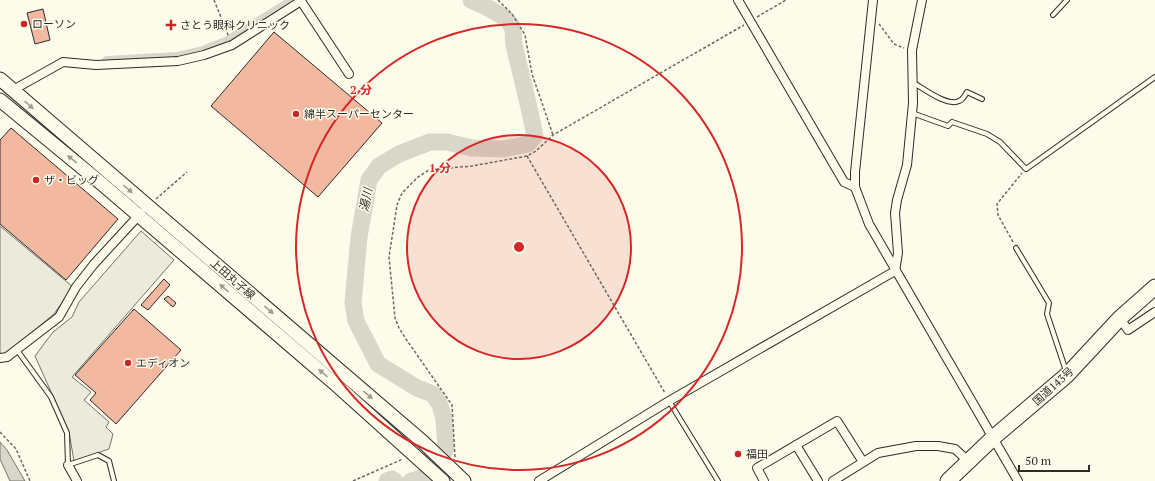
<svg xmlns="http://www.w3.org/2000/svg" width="1155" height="481" viewBox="0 0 1155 481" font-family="'PT Serif','Noto Sans JP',serif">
<rect width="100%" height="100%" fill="#fdfbea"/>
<g fill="#eceadb" stroke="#74746e">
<polygon points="0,226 73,287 54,314 7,353 0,355"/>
<polygon points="141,231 174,260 72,377 91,392 84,400 109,422 106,427 113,434 109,449 74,461 69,432 35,356 53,332 72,317 79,302"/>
</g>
<polygon fill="#d8d7c9" stroke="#74746e" points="0,442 7,450 25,481 10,481 0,459"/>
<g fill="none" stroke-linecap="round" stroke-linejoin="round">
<polyline stroke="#d8d7c9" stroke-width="10" points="107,61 177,57 203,51 226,42 294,0"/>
<g stroke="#d8d7c9" stroke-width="17">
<polyline points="387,481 392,479 395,481"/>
<path d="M411 481 420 479 438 466 446 448 444 419 440 405 433 394 417 388 378 364 356 321 353 303 359 237 369 180 379 166 399 154 430 142H447L472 148 504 149 528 144 535 136C529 105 521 75 514 45 512 36 516 30 509 22 499 12 484 6 471 0"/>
</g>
</g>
<g fill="#f2b8a0" stroke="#2b2b2b">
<polygon points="43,9 50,40 35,44 27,13"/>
<polygon points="274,32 382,123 318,197 211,106"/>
<polygon points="11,128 118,219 66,280 0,224 0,140"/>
<polygon points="164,279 170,285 148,310 141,305"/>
<polygon points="168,296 176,303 173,307 164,299"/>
<polygon points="134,309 181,350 116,424 90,400 96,393 75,375"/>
</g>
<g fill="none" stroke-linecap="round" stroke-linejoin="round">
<g stroke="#2b2b2b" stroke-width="6">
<g id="lane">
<polyline points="1053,15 1067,0"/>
<path d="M912 82C923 88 947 107 959 101 963 100 965 95 967 92L982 99"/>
<polyline points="912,113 948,126 952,122 987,134 1000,142 1026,169 1155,77"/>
<polyline points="1016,248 1049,303 1047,314 1066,371"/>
<polyline points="17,350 51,397 67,433 68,465 98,455 109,461 114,481"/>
<polyline points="669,401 718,481"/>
</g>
</g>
<g stroke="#2b2b2b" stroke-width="10">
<g id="street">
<polyline points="738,0 844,182 855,187"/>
<polyline points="873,0 855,172 855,187 869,224 1018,481"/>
<polyline points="13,90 63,62 96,65 178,61 204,55 232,45 301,1 349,74"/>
<polyline points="1120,318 1128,330 1155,312"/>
<polyline points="0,358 7,357 59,317 76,287 94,264 141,213"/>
<polyline points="796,445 818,481"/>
<polyline points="68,465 77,481"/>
<polyline points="539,481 669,401 895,271 898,253 895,213 897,200 907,165 913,103 912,50 922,0"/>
<polyline points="764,481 757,468 837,421 863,462"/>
<polyline points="833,481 878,453 916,446 938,446 955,449 968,461"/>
</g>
</g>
<g stroke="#2b2b2b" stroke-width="15">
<g id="primary">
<polyline points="0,79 423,442 464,481"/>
<polyline points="0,100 102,184 333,382 443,481"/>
</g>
</g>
<g stroke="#2b2b2b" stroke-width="17">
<polyline id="highway" points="948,481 994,437 1067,375 1120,318 1155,287"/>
</g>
<g stroke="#6a6964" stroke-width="1.5" stroke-dasharray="3 2" stroke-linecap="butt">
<polyline points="214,0 229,37"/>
<polyline points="498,0 512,14 525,35 532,74 553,135"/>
<polyline points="757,17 786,0"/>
<polyline points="879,24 894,44 904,48"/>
<polyline points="527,156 665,393"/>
<polyline points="156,199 187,172"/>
<polyline points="1013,242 998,215 997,204 1022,173"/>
<polyline points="0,432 16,449 30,481"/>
<polyline points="455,457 452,405 406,339 399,328 395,318 389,257 397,205 402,193 418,177 429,170 472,166 527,156 536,151 553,135 744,25"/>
<polyline points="353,481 403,459"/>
</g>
<use href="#lane" stroke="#fdfbea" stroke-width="4"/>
<use href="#street" stroke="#fdfbea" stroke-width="8"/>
<use href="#primary" stroke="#fdfbea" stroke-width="13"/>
<use href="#highway" stroke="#fdfbea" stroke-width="15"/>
</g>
<defs><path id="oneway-solid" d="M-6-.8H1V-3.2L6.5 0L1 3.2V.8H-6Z"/></defs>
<g fill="#9e9d94">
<use href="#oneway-solid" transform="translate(29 105) rotate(42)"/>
<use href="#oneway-solid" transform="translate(72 159) rotate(-141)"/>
<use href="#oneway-solid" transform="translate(128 189) rotate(40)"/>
<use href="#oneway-solid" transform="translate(224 288) rotate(-139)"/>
<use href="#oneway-solid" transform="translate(269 310) rotate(40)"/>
<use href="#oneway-solid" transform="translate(323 373) rotate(-139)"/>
<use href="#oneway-solid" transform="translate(368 395) rotate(41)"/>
</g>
<circle cx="519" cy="247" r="112" fill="#d62828" fill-opacity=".12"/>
<g fill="none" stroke="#d62828" stroke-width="2">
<circle cx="519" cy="247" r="112"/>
<circle cx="519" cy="247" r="223"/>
</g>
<g fill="#c62828" stroke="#fdfbea" stroke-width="1.5">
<circle cx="24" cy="24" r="4"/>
<path d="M169 19h4v4h4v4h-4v4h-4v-4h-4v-4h4z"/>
<circle cx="296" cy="114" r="4"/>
<circle cx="36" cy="180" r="4"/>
<circle cx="128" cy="363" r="4"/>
<circle cx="738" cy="454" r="4"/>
</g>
<g text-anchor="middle" stroke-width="3" stroke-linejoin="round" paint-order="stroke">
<g font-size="11" fill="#2b2b2b" stroke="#fdfbea" text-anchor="start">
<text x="32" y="28">ローソン</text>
<text x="180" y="29">さとう眼科クリニック</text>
<text x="304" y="118">綿半スーパーセンター</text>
<text x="44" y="184">ザ・ビッグ</text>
<text x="136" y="367">エディオン</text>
<text x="746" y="458">福田</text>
</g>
<g font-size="11" fill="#2b2b2b" stroke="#fdfbea">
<text transform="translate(233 279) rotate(41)" y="4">上田丸子線</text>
<text transform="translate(1053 386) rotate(-42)" y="4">国道143号</text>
</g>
<g font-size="12" font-style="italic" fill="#2b2b2b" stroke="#fdfbea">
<text transform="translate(366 200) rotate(-79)" y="4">湯川</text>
</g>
</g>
<circle cx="519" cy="247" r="6" fill="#d62828" stroke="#fdfbea" stroke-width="2"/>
<g font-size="12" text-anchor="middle" font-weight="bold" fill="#d62828" stroke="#fdfbea" stroke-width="3" stroke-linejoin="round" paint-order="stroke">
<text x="361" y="94">2 分</text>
<text x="440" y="172">1 分</text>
</g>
<path d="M1019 465v6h70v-6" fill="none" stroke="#2b2b2b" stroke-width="2"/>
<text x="1025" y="465" font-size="12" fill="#2b2b2b" stroke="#fdfbea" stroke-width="3" paint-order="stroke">50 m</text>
</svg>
